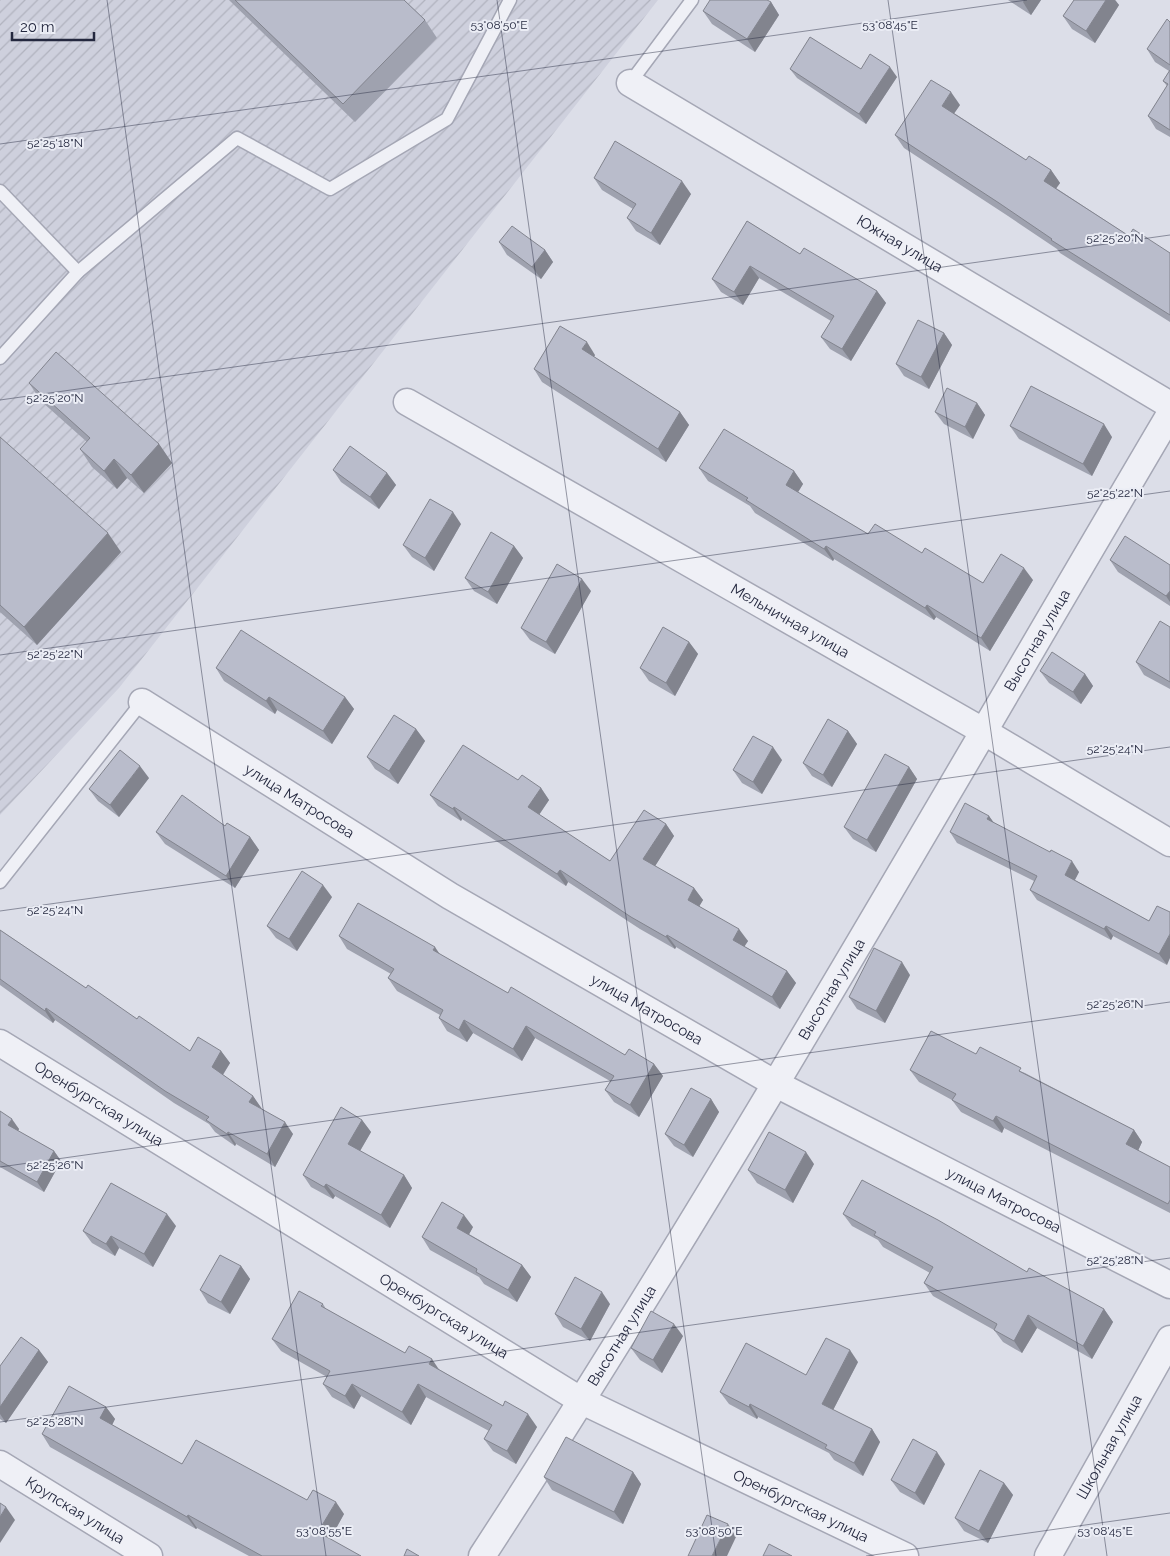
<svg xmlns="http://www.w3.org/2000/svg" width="1170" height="1556" viewBox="0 0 1170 1556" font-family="Raleway,sans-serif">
<defs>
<pattern id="industrial-furrows" width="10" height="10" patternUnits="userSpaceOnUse" patternTransform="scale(1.25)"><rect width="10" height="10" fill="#ced0dd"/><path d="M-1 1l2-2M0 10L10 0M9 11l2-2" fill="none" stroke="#b1b3bf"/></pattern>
</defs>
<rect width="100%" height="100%" fill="#dcdee8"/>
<polygon fill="url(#industrial-furrows)" points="0,0 658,0 119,688 0,815"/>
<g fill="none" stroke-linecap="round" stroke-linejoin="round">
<g stroke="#a5a7b5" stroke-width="15">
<g id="lane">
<polyline points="630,83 692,0"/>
<polyline points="0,191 78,272"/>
<polyline points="0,358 78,272 237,138 330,189 447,119 510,0"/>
<polyline points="0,882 142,702"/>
</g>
</g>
<g stroke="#a5a7b5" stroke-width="29">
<g id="street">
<path id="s1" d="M630 83 1170 405"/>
<path id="s2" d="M407 402 983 731 1170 843"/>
<path id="s3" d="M142 702 450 896 776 1084 1170 1285"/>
<path id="s4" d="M0 1043 582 1401 905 1556"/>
<path id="s5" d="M0 1464 149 1556"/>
<path id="s6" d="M482 1556C724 1184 944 797 1170 414"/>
<path id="s7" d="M1048 1556 1170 1339"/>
</g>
</g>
<use href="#lane" stroke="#eff0f6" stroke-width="12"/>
<use href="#street" stroke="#eff0f6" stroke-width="26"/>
</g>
<g fill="#9fa2af">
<polygon points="229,0 404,0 425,20 437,38 355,122"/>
<polygon points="1008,0 1041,0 1031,15"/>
<polygon points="1074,0 1115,0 1119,5 1095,43 1072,29 1063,16"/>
<polygon points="771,2 779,15 755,52 712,24 703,11"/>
<polygon points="1170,22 1170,137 1156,129 1148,116 1167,86 1163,81 1169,71 1155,62 1147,49"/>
<polygon points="790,69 861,69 897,77 866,124 797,78"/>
<polygon points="960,105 954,113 1026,160 1051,170 1060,183 1056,188 1129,236 1170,253 1170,322 1060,253 1057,249 1008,216 904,148 895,135"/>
<polygon points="594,178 691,194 660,245 636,231 627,218 633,209 602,190"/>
<polygon points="747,221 800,254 877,291 886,303 851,361 830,349 821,337 831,321 759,278 743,305 721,292 712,279"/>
<polygon points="499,242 545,250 553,262 541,279 507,255"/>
<polygon points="944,333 952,345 929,389 904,376 896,364"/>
<polygon points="595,355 594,357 680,412 689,425 666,462 542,382 534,369"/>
<polygon points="29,383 159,444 172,463 144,493 127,478 117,489 92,467 80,449 87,442 41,401"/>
<polygon points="977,403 985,415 973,439 944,424 935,412"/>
<polygon points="1010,426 1112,437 1092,476 1019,439"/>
<polygon points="0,437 121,552 37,645 0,612"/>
<polygon points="699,468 794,471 803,484 798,492 868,534 922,553 983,583 1033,580 990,651 936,617 934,620 834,559 833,561 755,513 750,506 708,481"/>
<polygon points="333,470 387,473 396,485 379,509 341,482"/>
<polygon points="461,524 434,571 412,557 403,545"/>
<polygon points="514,546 523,558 497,604 474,591 465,578"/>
<polygon points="1110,560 1170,565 1170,606 1118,572"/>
<polygon points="591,591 555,654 530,640 521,628"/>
<polygon points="1170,627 1170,689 1144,675 1136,662"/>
<polygon points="689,642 698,654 675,696 649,681 640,668"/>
<polygon points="216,668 345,697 354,709 332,744 277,710 275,714 224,681"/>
<polygon points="1040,671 1085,674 1093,686 1081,704 1049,683"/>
<polygon points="416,729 425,741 398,784 375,769 367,757"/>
<polygon points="848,731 857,744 832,787 812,776 803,763"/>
<polygon points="782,760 762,794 742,783 733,770"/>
<polygon points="909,767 917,779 876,852 853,839 844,827"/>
<polygon points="149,778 119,817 98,801 89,789"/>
<polygon points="518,780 541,788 549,800 539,815 610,861 666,824 674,836 655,866 694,888 703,900 699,906 748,941 744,946 787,971 796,983 780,1009 676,947 675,949 640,929 568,882 566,886 462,819 461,821 438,806 430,795"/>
<polygon points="989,816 994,823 1079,872 1075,880 1149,921 1167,965 1113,936 1111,940 1037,900 1030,890 1034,881 957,843 950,832"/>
<polygon points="225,826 250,837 259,850 235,888 165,844 156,832"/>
<polygon points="332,897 297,951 276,938 267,926"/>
<polygon points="0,930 86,988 190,1051 221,1051 230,1063 223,1075 253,1096 262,1109 293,1134 275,1167 236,1144 235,1146 215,1132 209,1124 174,1103 55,1020 53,1023 0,985"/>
<polygon points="339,936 439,954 508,993 625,1055 654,1064 663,1076 639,1117 614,1102 605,1090 610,1081 535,1038 522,1061 473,1033 467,1042 447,1031 439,1018 440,1015 397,991 388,978 391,974 347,949"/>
<polygon points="910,975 885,1023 857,1009 849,997"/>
<polygon points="976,1054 1025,1073 1134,1130 1142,1142 1138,1151 1170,1167 1170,1213 1004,1128 1002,1133 961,1112 952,1100 919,1082 910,1070"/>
<polygon points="711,1099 719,1112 693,1157 674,1146 665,1134"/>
<polygon points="0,1111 19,1129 18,1131 54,1151 61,1161 44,1192 0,1167"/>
<polygon points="362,1120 371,1132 360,1151 404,1175 412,1188 390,1228 335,1196 333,1199 311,1187 303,1175"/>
<polygon points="814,1164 793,1203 757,1183 748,1170"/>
<polygon points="843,1214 1027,1272 1104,1309 1113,1322 1092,1359 1037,1328 1022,1353 1003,1342 994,1330 933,1296 924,1283 930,1273 883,1247 878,1240 852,1226"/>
<polygon points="176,1226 153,1267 119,1248 115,1256 92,1243 83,1231"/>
<polygon points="473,1227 469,1234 522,1265 531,1277 517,1302 484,1284 479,1277 430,1250 422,1237"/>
<polygon points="241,1266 250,1279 230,1314 208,1303 200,1290"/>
<polygon points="323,1304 326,1309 405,1353 440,1370 537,1427 516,1464 493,1451 484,1439 489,1431 426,1397 411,1425 361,1396 354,1409 332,1397 323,1384 327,1377 281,1351 272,1339"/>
<polygon points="610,1304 590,1341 563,1327 555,1314"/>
<polygon points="683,1336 662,1373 640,1360 631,1348"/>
<polygon points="39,1350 48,1362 6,1423 0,1419 0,1366"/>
<polygon points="858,1362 833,1410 872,1429 880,1442 863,1476 834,1460 829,1453 758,1417 757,1419 729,1404 720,1392 806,1375"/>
<polygon points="106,1407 115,1419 112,1425 182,1464 307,1500 344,1514 330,1539 361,1556 249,1556 197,1528 196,1529 50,1447 42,1434"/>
<polygon points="945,1464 924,1505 900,1492 891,1480"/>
<polygon points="633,1472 641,1484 623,1524 552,1490 544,1477"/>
<polygon points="1004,1483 1013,1495 988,1543 964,1531 955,1518"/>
</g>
<g fill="#82848e">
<polygon points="1024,0 1041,0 1031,15 1023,2"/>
<polygon points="1106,0 1115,0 1119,5 1095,43 1086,31"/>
<polygon points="771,2 779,15 755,52 747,39"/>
<polygon points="890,67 897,77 866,124 859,114"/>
<polygon points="951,92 960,105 951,118 942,106"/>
<polygon points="1051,170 1060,183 1053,193 1044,181"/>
<polygon points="682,181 691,194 660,245 651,233"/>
<polygon points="545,250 553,262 541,279 532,267"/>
<polygon points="750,266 759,278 743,305 734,292"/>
<polygon points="877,291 886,303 851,361 842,349"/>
<polygon points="944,333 952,345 929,389 921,377"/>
<polygon points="587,342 595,355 591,362 582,349"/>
<polygon points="977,403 985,415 973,439 965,427"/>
<polygon points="680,412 689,425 666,462 658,449"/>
<polygon points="1104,424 1112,437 1092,476 1083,464"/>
<polygon points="159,444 172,463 144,493 131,475"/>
<polygon points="114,459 127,478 117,489 104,471"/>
<polygon points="794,471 803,484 795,497 786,485"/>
<polygon points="387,473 396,485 379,509 370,497"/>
<polygon points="453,512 461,524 434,571 425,558"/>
<polygon points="108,533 121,552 37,645 24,627"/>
<polygon points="514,546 523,558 497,604 488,592"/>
<polygon points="826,546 834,559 833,561 824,549"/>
<polygon points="1024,568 1033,580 990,651 981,638"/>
<polygon points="582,579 591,591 555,654 546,642"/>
<polygon points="1170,591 1170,602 1166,596"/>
<polygon points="927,605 936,617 934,620 925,608"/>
<polygon points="689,642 698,654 675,696 666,683"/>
<polygon points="1085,674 1093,686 1081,704 1073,692"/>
<polygon points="269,697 277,710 275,714 266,701"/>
<polygon points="345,697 354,709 332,744 323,731"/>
<polygon points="416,729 425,741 398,784 389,771"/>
<polygon points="848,731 857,744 832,787 823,775"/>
<polygon points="773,747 782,760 762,794 753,782"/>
<polygon points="140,766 149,778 119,817 110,805"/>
<polygon points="909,767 917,779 876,852 867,840"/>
<polygon points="541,788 549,800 536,819 528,807"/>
<polygon points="454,807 462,819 461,821 453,809"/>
<polygon points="989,816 996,826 987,819"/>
<polygon points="666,824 674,836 652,871 643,859"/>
<polygon points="250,837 259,850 235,888 226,876"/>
<polygon points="1072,861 1079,872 1072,885 1065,875"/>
<polygon points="560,870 568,882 566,886 557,874"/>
<polygon points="323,885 332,897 297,951 289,939"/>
<polygon points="694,888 703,900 696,912 688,900"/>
<polygon points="1106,926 1113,936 1111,940 1104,929"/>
<polygon points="739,929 748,941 741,952 733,940"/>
<polygon points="1170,934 1170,958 1167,965 1159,954"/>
<polygon points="667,935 676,947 675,949 666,937"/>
<polygon points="435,947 443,959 433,950"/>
<polygon points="902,962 910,975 885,1023 876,1011"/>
<polygon points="787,971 796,983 780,1009 772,997"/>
<polygon points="46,1008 55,1020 53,1023 45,1011"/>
<polygon points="464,1020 473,1033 467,1042 459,1030"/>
<polygon points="526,1026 535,1038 522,1061 513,1049"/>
<polygon points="221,1051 230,1063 220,1079 212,1067"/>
<polygon points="654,1064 663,1076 639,1117 630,1105"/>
<polygon points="253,1096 262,1109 249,1102"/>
<polygon points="711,1099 719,1112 693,1157 684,1145"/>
<polygon points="996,1116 1004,1128 1002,1133 993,1121"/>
<polygon points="12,1119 19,1129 15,1136 8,1125"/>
<polygon points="362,1120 371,1132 357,1156 348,1144"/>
<polygon points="285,1122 293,1134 275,1167 267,1154"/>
<polygon points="1134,1130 1142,1142 1135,1157 1126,1144"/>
<polygon points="228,1132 236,1144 235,1146 227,1134"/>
<polygon points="54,1151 61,1161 44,1192 37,1182"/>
<polygon points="806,1152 814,1164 793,1203 785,1190"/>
<polygon points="404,1175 412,1188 390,1228 381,1215"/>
<polygon points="326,1184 335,1196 333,1199 324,1187"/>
<polygon points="167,1214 176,1226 153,1267 144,1254"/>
<polygon points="464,1215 473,1227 466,1240 457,1228"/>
<polygon points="111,1236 119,1248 115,1256 106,1244"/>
<polygon points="522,1265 531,1277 517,1302 508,1290"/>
<polygon points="241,1266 250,1279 230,1314 221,1302"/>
<polygon points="602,1292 610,1304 590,1341 581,1329"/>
<polygon points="1104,1309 1113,1322 1092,1359 1083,1346"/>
<polygon points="1028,1315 1037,1328 1022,1353 1014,1341"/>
<polygon points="674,1324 683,1336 662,1373 653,1360"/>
<polygon points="39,1350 48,1362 6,1423 0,1414 0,1407"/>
<polygon points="850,1350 858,1362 830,1416 822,1404"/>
<polygon points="432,1359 440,1371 429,1364"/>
<polygon points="352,1384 361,1396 354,1409 345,1396"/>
<polygon points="418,1384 426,1397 411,1425 402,1412"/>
<polygon points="750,1404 758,1417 757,1419 749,1407"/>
<polygon points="106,1407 115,1419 109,1431 100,1418"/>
<polygon points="528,1414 537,1427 516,1464 507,1451"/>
<polygon points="872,1429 880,1442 863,1476 854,1463"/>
<polygon points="937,1452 945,1464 924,1505 915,1493"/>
<polygon points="633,1472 641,1484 623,1524 614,1512"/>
<polygon points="1004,1483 1013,1495 988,1543 979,1531"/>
<polygon points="336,1502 344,1514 327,1545 318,1532"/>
<polygon points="6,1507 15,1520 0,1543 0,1517"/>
<polygon points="188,1515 197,1528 196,1529 187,1517"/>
<polygon points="728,1524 736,1537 727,1556 712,1556"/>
</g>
<g fill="#b9bccb" stroke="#82848e">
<polygon points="235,0 404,0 425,20 343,104"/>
<polygon points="710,0 767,0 771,2 747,39 703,11"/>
<polygon points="1074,0 1106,0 1086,31 1063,16"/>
<polygon points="1167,19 1170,22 1170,65 1147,49"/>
<polygon points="810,37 861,69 870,54 890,67 859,114 790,69"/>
<polygon points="1170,70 1170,130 1148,116 1168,84 1163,81"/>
<polygon points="931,80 951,92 942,106 1026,160 1029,156 1051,170 1044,181 1129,236 1133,229 1170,253 1170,315 1051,240 1052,239 999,203 895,135"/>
<polygon points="615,141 682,181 651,233 627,218 636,204 594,178"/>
<polygon points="747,221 800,254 804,248 877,291 842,349 821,337 834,316 750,266 734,292 712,279"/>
<polygon points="512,226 545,250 532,267 499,242"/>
<polygon points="918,320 944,333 921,377 896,364"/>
<polygon points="560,326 587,342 582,349 680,412 658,449 534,369"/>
<polygon points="56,352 159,444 131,475 114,459 104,471 80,449 90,438 29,383"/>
<polygon points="1031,386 1104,424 1083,464 1010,426"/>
<polygon points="947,388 977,403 965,427 935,412"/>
<polygon points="724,429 794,471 786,485 868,534 875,524 922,553 925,548 983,583 1001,554 1024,568 981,638 927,605 925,608 826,546 824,549 746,500 748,498 699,468"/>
<polygon points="0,437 108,533 24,627 0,605"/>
<polygon points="350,446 387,473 370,497 333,470"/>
<polygon points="430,499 453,512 425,558 403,545"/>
<polygon points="491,532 514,546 488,592 465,578"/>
<polygon points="1125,536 1170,565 1170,591 1166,596 1110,560"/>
<polygon points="557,564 582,579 546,642 521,628"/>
<polygon points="1160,621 1170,627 1170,682 1136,662"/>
<polygon points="663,627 689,642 666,683 640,668"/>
<polygon points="241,630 345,697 323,731 269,697 266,701 216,668"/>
<polygon points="1052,652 1085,674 1073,692 1040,671"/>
<polygon points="394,715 416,729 389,771 367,757"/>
<polygon points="828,719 848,731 823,775 803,763"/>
<polygon points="753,736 773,747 753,782 733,770"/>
<polygon points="463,745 518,780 522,775 541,788 528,807 610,861 644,810 666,824 643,859 694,888 688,900 739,929 733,940 787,971 772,997 667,935 666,937 631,917 560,870 557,874 454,807 453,809 430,795"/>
<polygon points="120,750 140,766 110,805 89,789"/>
<polygon points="885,754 909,767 867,840 844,827"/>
<polygon points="182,795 225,826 227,823 250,837 226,876 156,832"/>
<polygon points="965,803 989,816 987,819 1050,852 1051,850 1072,861 1065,875 1149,921 1157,906 1170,912 1170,934 1159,954 1106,926 1104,929 1030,890 1037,876 950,832"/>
<polygon points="302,871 323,885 289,939 267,926"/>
<polygon points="358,903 435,947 433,950 508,993 511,987 625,1055 629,1049 654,1064 630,1105 605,1090 614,1076 526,1026 513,1049 464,1020 459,1030 439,1018 443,1010 388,978 394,969 339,936"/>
<polygon points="0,930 86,988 88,985 137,1019 139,1016 190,1051 198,1037 221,1051 212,1067 253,1096 249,1102 285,1122 267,1154 228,1132 227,1134 206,1120 209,1117 165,1091 46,1008 45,1011 0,979"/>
<polygon points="874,948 902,962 876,1011 849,997"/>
<polygon points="931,1031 976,1054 980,1047 1021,1068 1019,1071 1134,1130 1126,1144 1170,1167 1170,1200 1168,1204 996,1116 993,1121 952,1100 956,1094 910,1070"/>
<polygon points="691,1088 711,1099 684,1145 665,1134"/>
<polygon points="341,1107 362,1120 348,1144 404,1175 381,1215 326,1184 324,1187 303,1175"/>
<polygon points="0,1111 12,1119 8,1125 54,1151 37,1182 0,1161"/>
<polygon points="769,1132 806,1152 785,1190 748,1170"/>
<polygon points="862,1180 938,1220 1027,1272 1029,1268 1104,1309 1083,1346 1028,1315 1014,1341 994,1330 997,1324 924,1283 933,1267 874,1235 876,1232 843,1214"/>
<polygon points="111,1183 167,1214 144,1254 111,1236 106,1244 83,1231"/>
<polygon points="442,1202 464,1215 457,1228 522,1265 508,1290 476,1272 477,1269 422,1237"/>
<polygon points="220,1255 241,1266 221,1302 200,1290"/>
<polygon points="575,1277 602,1292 581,1329 555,1314"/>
<polygon points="299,1291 323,1304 321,1306 405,1353 409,1346 432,1359 429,1364 503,1406 505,1401 528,1414 507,1451 484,1439 492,1425 418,1384 402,1412 352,1384 345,1396 323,1384 330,1371 272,1339"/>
<polygon points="651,1311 674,1324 653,1360 631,1348"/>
<polygon points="21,1337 39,1350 0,1407 0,1366"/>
<polygon points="826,1338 850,1350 822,1404 872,1429 854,1463 825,1448 827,1445 750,1404 749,1407 720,1392 746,1343 806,1375"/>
<polygon points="69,1386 106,1407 100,1418 182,1464 196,1440 307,1500 313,1490 336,1502 318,1532 361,1556 262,1556 188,1515 187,1517 42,1434"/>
<polygon points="566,1437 633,1472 614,1512 544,1477"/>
<polygon points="913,1439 937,1452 915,1493 891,1480"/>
<polygon points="980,1470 1004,1483 979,1531 955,1518"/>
<polygon points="0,1503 6,1507 0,1517"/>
<polygon points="707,1515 728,1524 712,1556 688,1556"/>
<polygon points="769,1544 792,1556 763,1556"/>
<polygon points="407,1549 419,1556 404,1556"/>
</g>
<path fill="none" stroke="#24283f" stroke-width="1" stroke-opacity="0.45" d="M107 0 326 1556M497 0 716 1556M888 0 1107 1556M0 144 1027 0M0 400 1170 235M0 655 1170 491M0 911 1170 747M0 1167 1170 1002M0 1422 1170 1258M866 1556 1170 1513"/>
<g text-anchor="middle" stroke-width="4" stroke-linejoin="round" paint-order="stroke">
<g font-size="15" fill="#24283f" stroke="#ebedf5">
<text dy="5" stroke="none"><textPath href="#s1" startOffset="314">Южная улица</textPath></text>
<text dy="5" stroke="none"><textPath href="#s2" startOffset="441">Мельничная улица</textPath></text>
<text dy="5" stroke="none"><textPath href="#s6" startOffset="1071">Высотная улица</textPath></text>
<text dy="5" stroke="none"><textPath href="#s3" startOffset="186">улица Матросова</textPath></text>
<text dy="5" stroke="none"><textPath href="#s6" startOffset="666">Высотная улица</textPath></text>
<text dy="5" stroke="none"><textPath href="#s3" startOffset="591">улица Матросова</textPath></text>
<text dy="5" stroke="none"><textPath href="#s4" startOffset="116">Оренбургская улица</textPath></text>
<text dy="5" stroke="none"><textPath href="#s3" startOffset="996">улица Матросова</textPath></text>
<text dy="5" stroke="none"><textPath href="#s4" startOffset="521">Оренбургская улица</textPath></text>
<text dy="5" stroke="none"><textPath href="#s6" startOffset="261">Высотная улица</textPath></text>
<text dy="5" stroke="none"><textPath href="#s7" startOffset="125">Школьная улица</textPath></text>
<text dy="5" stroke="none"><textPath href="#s4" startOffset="926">Оренбургская улица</textPath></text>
<text dy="5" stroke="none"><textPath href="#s5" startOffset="88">Крупская улица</textPath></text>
</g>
</g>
<g font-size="12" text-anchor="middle" fill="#24283f" stroke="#ebedf5" stroke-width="4" stroke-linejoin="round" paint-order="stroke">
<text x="499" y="29">53°08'50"E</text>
<text x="890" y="29">53°08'45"E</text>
<text x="55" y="147">52°25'18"N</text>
<text x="1115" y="242">52°25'20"N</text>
<text x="55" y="402">52°25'20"N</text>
<text x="1115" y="497">52°25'22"N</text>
<text x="55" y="658">52°25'22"N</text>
<text x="1115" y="753">52°25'24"N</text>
<text x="55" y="914">52°25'24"N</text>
<text x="1115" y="1008">52°25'26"N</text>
<text x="55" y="1169">52°25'26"N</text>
<text x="1115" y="1264">52°25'28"N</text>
<text x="55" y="1425">52°25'28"N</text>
<text x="324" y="1535">53°08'55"E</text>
<text x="714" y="1535">53°08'50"E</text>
<text x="1105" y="1535">53°08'45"E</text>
</g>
<path d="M12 32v8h82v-8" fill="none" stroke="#24283f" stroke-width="2.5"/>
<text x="20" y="32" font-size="15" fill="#24283f" stroke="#ebedf5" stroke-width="4" paint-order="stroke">20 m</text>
</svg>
